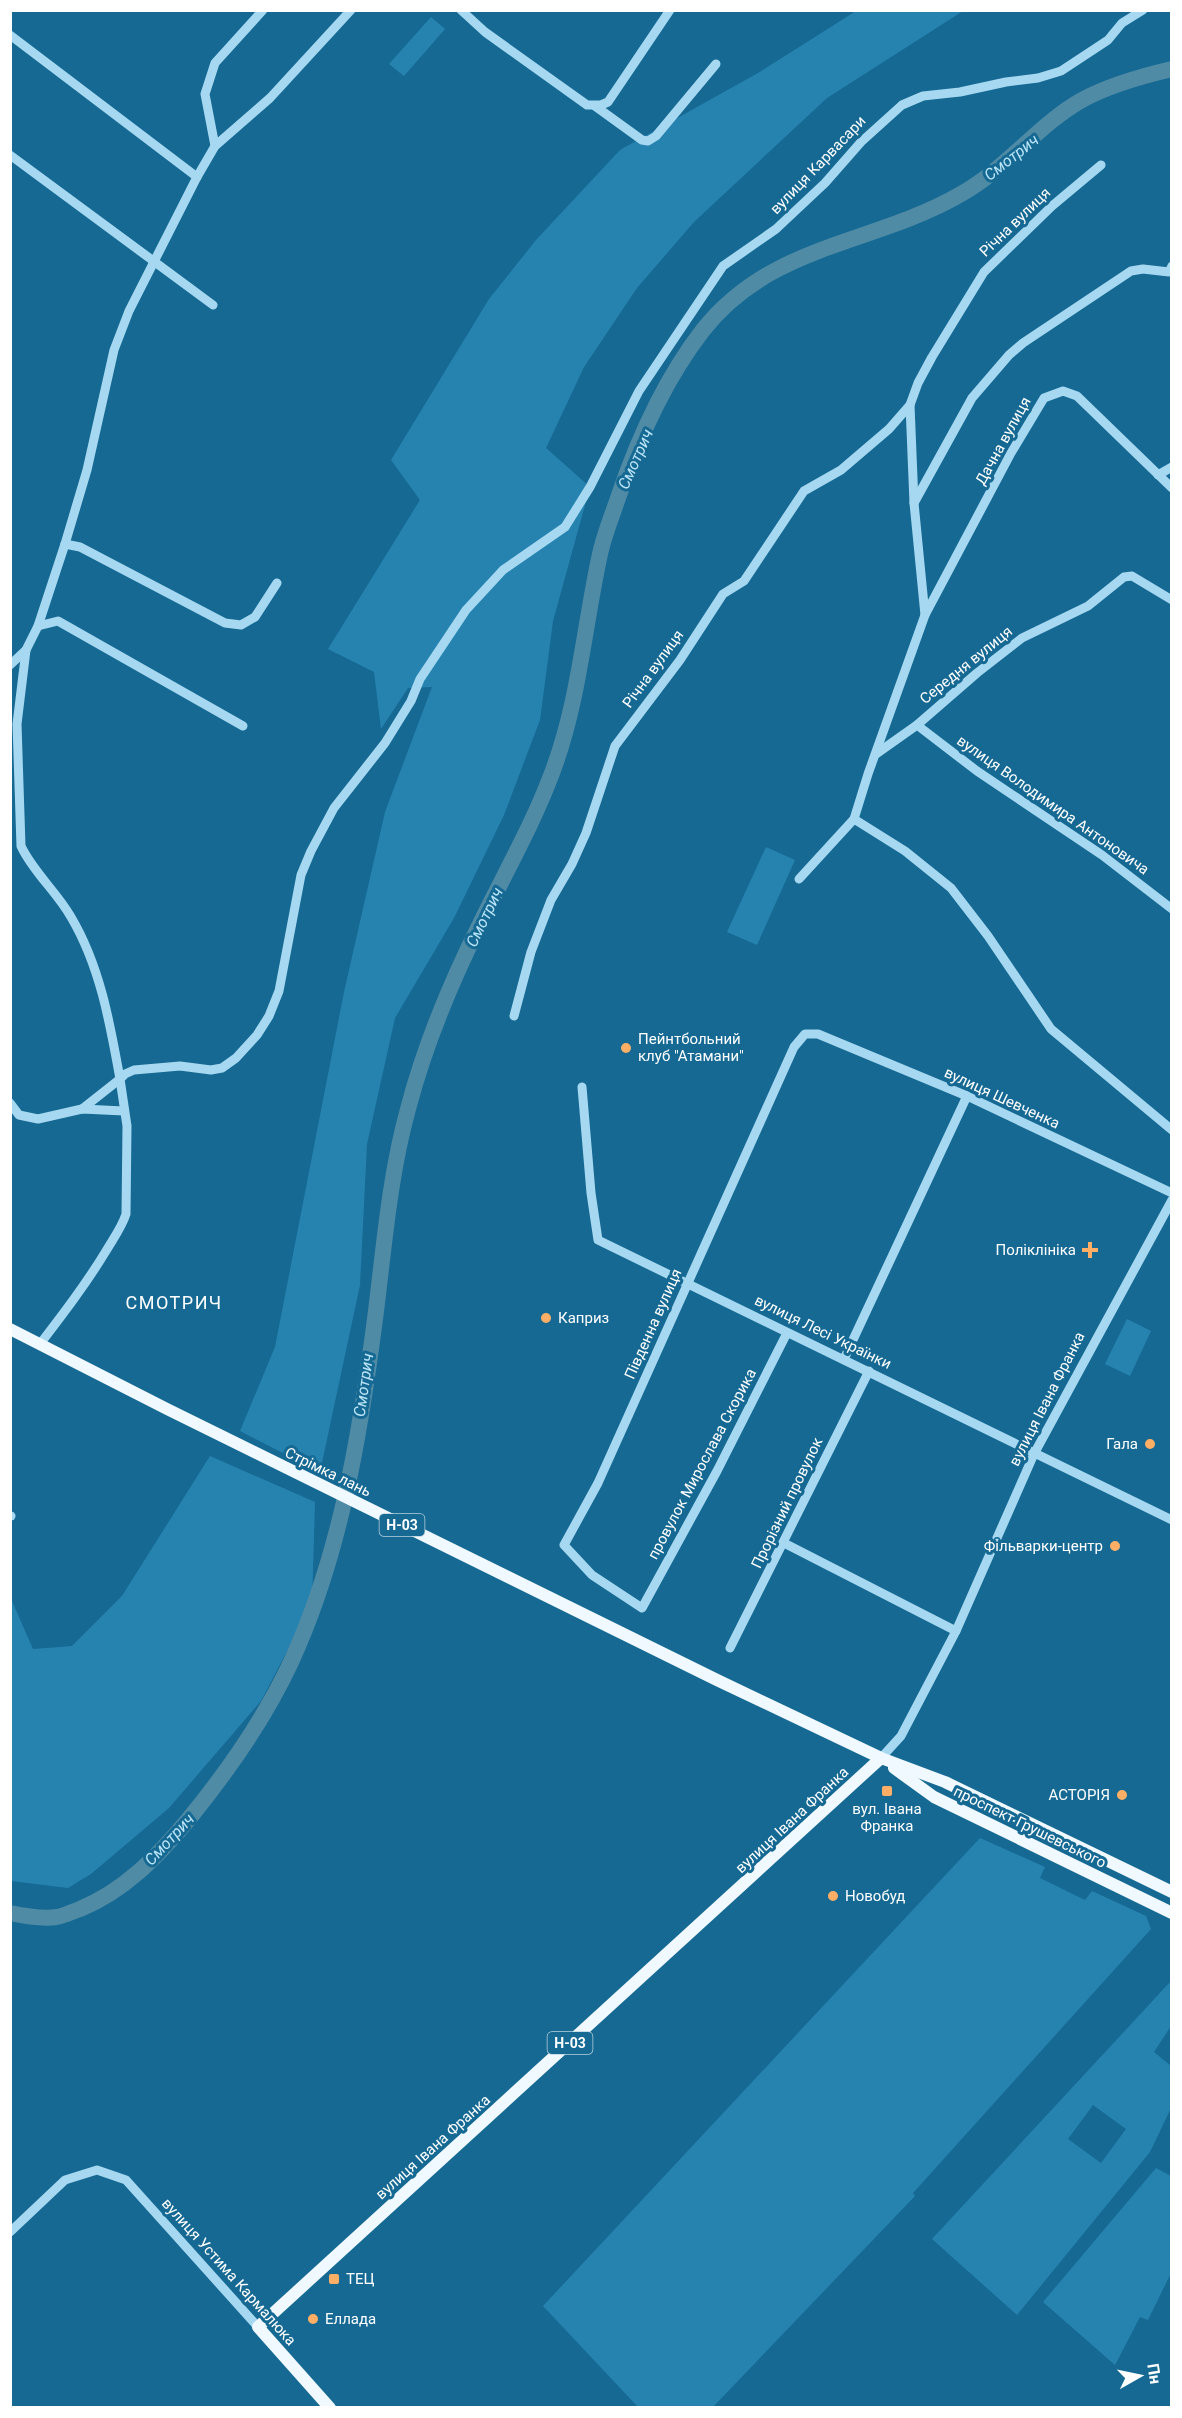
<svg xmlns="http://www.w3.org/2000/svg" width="1182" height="2418" viewBox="0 0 1182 2418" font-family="Roboto,sans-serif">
<rect width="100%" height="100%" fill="#166993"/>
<g fill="#2683b0" fill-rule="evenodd">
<polygon points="856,11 963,11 827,98 694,222 637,288 584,367 546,448 590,487 553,621 540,720 504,815 454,918 395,1018 367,1144 360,1285 320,1472 240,1431 275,1347 344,992 385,812 432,687 408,688 381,729 374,672 328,649 420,500 391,460 489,299 536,240 620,150 758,73"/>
<polygon points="431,17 445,29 404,76 389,64"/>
<polygon points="766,847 795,860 757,945 727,932"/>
<polygon points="1127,1319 1151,1331 1130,1376 1105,1364"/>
<polygon points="210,1456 315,1502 312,1603 261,1701 169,1808 91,1874 68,1888 11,1881 11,1599 33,1649 72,1646 122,1596"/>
<polygon points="980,1838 1045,1867 1040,1878 1085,1900 1092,1891 1146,1916 1151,1929 913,2193 915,2196 713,2407 638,2407 543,2306"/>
<path d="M1171 1981V2026L1154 2052 1171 2066V2108L1150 2152 1017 2315 932 2239ZM1093 2105 1126 2129 1101 2163 1068 2139Z"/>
<polygon points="1156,2168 1171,2176 1171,2273 1148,2320 1140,2317 1115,2365 1043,2302"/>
</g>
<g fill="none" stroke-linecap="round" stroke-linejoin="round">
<path stroke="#508ba6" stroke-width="16" d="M10 1913C24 1916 43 1919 57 1917 60 1917 77 1910 80 1909 124 1891 157 1857 188 1820 228 1771 264 1720 291 1662 340 1556 360 1435 375 1319 384 1249 389 1178 408 1109 425 1044 451 982 481 922 505 873 533 824 552 773 579 702 584 627 600 554 604 535 612 516 618 498 638 439 665 379 703 330 772 243 873 245 961 194 1007 168 1039 124 1082 100 1109 85 1142 76 1172 69"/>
<g stroke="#a6d9f1" stroke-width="9">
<polyline points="461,10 485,32 587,105 601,105 608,102 670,10"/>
<polyline points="10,35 197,177"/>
<polyline points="595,106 642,140 648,141 656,136 716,64"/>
<polyline points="215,146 205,94 215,63 263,10"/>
<polyline points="10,155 213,305"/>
<polyline points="910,405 914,503 925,615"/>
<polyline points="1158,475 1172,467"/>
<polyline points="914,503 972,398 1009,355 1023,343 1131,271 1143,269 1169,272 1172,266"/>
<polyline points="65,544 80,547 225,623 241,625 255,617 277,583"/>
<polyline points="38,626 58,621 243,726"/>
<path d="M26 650 17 724 21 846C33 872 57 892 71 917 100 966 110 1023 120 1079L82 1109"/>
<polyline points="10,665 26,650 38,626 65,544 87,470 114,350 129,311 197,177 215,146 270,98 351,10"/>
<polyline points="917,725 977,771 1102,855 1172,909"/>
<polyline points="876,754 917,725 977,673 1022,638 1088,606 1124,577 1132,576 1172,600"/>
<polyline points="854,819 905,851 951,888 988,936 1051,1029 1172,1130"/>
<polyline points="799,879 854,819 868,774 925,615 1011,453 1044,398 1063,391 1077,396 1172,488"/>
<polyline points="514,1016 531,952 551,900 572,864 586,833 615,746 680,660 723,594 744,581 804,491 841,470 889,429 910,405 918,383 932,357 984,272 1052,206 1101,165"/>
<polyline points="582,1087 591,1193 598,1240 1172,1520"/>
<polyline points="10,1103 19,1115 38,1119 82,1109 124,1111"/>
<polyline points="787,1333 717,1471 642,1608 592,1575 564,1545 598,1483 794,1047 805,1034 818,1034 967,1096 1172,1193"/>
<path d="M40 1344C63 1314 86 1284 106 1251 113 1239 122 1227 126 1214L127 1126 120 1079 125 1074 134 1070 180 1066 211 1070 222 1068 236 1058 257 1035 269 1016 279 991 301 875 311 851 334 808 385 743 411 701 420 679 466 610 503 570 565 527 590 487 639 391 723 266 776 229 825 183 861 142 902 105 923 96 960 92 1006 82 1038 78 1061 71 1099 46 1108 40 1122 23 1143 10"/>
<polyline points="844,1359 967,1096"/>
<polyline points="10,1516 11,1516"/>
<polyline points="784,1543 956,1631"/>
<polyline points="730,1648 869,1371"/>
<polyline points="881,1758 901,1736 956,1631 1034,1454 1172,1200"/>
<polyline points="10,2232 65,2180 97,2170 126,2180 258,2327"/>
</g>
<g stroke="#eff9ff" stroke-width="12">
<polyline points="10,1329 167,1409 717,1680 881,1758 945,1782 1172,1892"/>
<polyline points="894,1768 934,1797 1172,1913"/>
<polyline points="330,2408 258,2327 881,1758"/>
</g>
</g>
<g fill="#ffaf65" stroke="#166993" stroke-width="2">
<circle cx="626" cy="1048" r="6"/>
<path d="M1087 1241h6v6h6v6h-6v6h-6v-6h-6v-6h6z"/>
<circle cx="546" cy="1318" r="6"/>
<circle cx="1150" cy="1444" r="6"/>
<circle cx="1115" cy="1546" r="6"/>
<rect x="881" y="1785" width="12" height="12" rx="3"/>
<circle cx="1122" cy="1795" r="6"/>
<circle cx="833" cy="1896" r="6"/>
<rect x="328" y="2273" width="12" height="12" rx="3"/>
<circle cx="313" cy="2319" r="6"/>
</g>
<g text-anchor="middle" stroke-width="6" stroke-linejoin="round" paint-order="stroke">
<g fill="#166993" stroke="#b9d2df" stroke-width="1.5">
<rect x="379.5" y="1514" width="45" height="22" rx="4.5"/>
<rect x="547.5" y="2032" width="45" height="22" rx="4.5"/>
</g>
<g font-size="14" font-weight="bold" fill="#fff">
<text x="402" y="1530">Н-03</text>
<text x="570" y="2048">Н-03</text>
</g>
<g font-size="15" fill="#fff" stroke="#166993">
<text transform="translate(818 165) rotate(-46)" y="5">вулиця Карвасари</text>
<text transform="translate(1015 222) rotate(-44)" y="5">Річна вулиця</text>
<text transform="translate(1003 441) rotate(-61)" y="5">Дачна вулиця</text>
<text transform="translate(966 665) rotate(-39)" y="5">Середня вулиця</text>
<text transform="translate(653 669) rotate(-54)" y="5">Річна вулиця</text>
<text transform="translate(1053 805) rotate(35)" y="5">вулиця Володимира Антоновича</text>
<text transform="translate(1002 1098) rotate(25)" y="5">вулиця Шевченка</text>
<text transform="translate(653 1324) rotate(-66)" y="5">Південна вулиця</text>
<text transform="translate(823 1332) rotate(26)" y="5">вулиця Лесі Українки</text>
<text transform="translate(1047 1399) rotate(-63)" y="5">вулиця Івана Франка</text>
<text transform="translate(702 1464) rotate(-62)" y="5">провулок Мирослава Скорика</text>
<text transform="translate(328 1472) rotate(26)" y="5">Стрімка лань</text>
<text transform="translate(787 1503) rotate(-64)" y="5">Прорізний провулок</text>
<text transform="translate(792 1820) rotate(-43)" y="5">вулиця Івана Франка</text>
<text transform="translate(1030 1827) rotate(26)" y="5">проспект Грушевського</text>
<text transform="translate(433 2147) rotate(-42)" y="5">вулиця Івана Франка</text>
<text transform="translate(229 2272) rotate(48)" y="5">вулиця Устима Кармалюка</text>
</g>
<g font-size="15" fill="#fff" stroke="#166993" text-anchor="start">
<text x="638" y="1044">Пейнтбольний<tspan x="638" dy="17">клуб "Атамани"</tspan></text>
<text x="1076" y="1255" text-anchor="end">Поліклініка</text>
<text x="558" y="1323">Каприз</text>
<text x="1138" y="1449" text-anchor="end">Гала</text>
<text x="1103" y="1551" text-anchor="end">Фільварки-центр</text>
<text x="1110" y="1800" text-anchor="end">АСТОРІЯ</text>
<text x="887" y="1814" text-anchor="middle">вул. Івана<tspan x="887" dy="17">Франка</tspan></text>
<text x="845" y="1901">Новобуд</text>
<text x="346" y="2284">ТЕЦ</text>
<text x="325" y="2324">Еллада</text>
</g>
<g font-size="16" font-style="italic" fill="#bae5f8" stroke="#166993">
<text transform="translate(1011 157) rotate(-38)" y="6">Смотрич</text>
<text transform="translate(635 459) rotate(-66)" y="6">Смотрич</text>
<text transform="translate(484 917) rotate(-64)" y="6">Смотрич</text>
<text transform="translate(363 1385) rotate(-82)" y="6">Смотрич</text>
<text transform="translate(169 1839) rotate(-47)" y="6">Смотрич</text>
</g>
<g font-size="18" letter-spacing="1.5" fill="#fff" stroke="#166993">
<text x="174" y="1309">СМОТРИЧ</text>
</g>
</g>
<rect width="1182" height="2418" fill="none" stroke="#ffffff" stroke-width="24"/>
<g transform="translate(1140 2376) rotate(81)" stroke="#166993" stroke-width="4.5" paint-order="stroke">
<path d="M0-4.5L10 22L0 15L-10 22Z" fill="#ffffff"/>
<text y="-9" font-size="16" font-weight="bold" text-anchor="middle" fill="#ffffff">Пн</text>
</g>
</svg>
